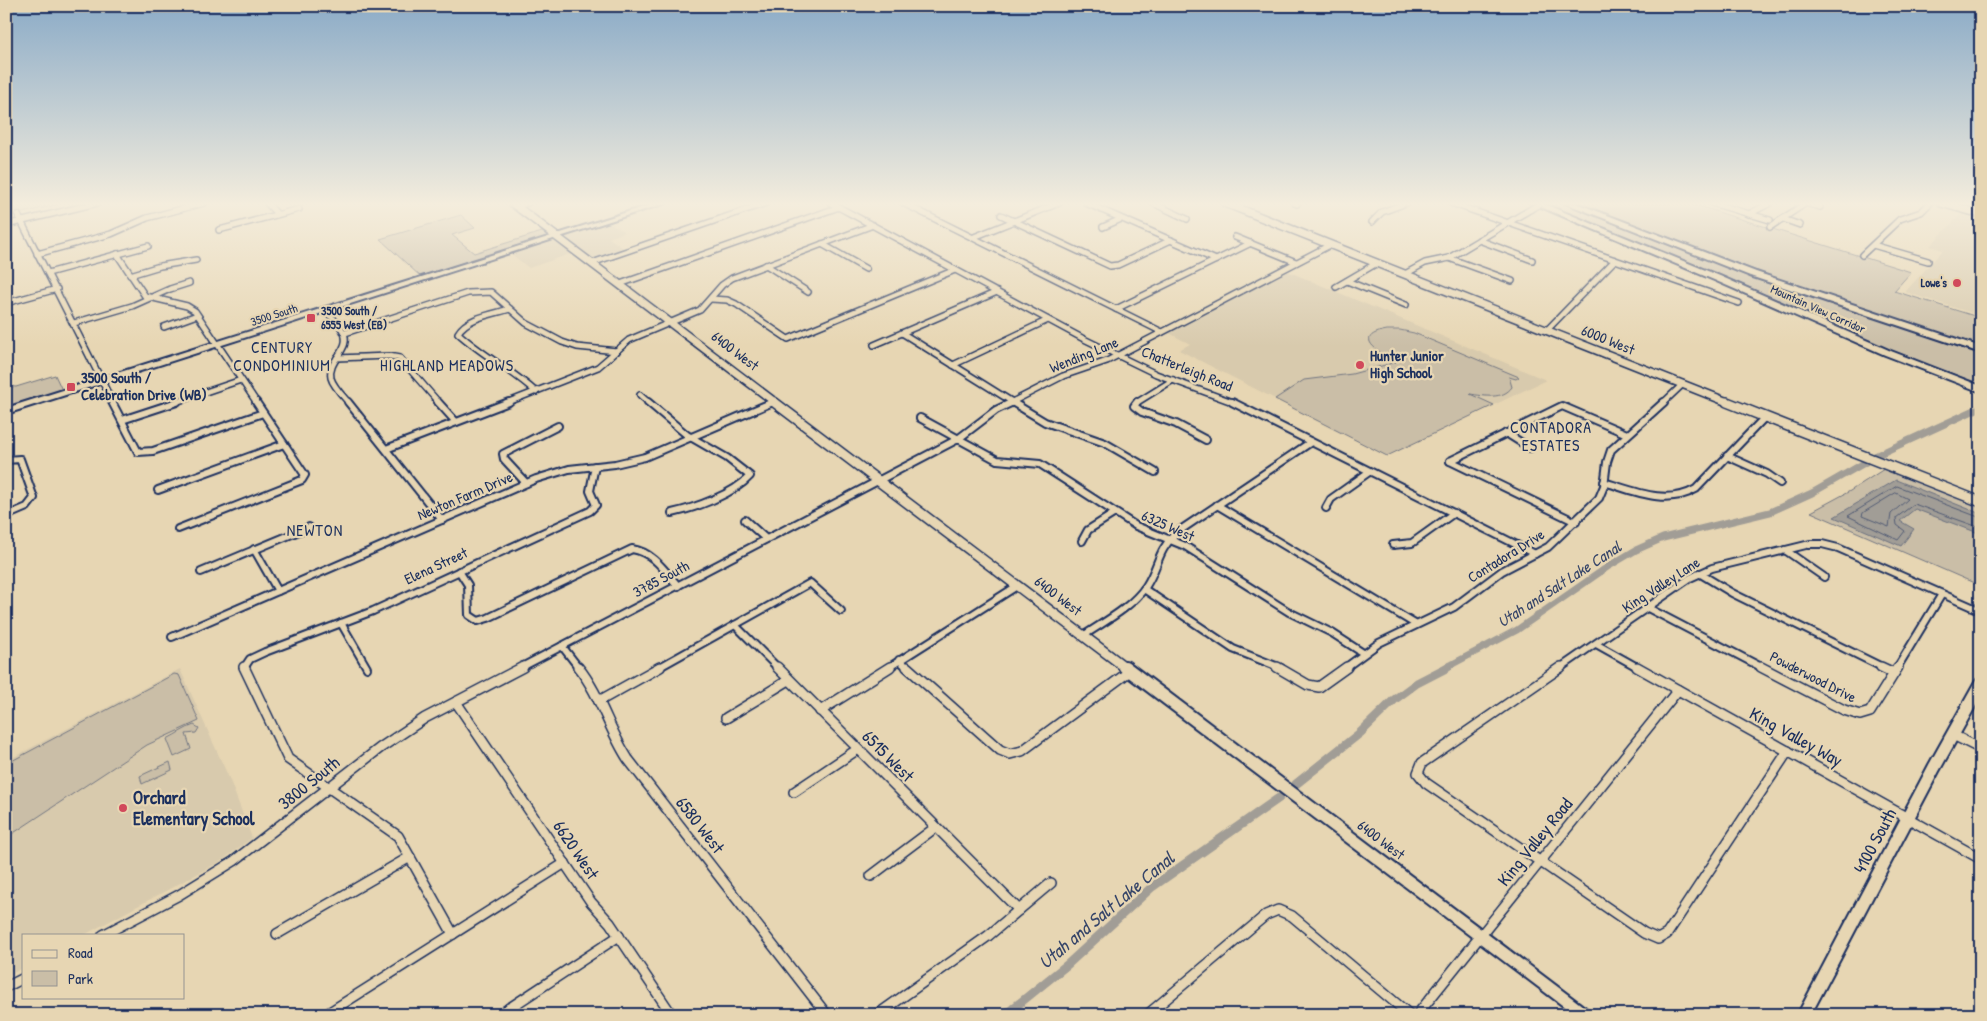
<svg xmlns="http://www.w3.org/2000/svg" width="1987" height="1021" viewBox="0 0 1987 1021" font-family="'Patrick Hand',sans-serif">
<rect width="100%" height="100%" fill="#e7d6b3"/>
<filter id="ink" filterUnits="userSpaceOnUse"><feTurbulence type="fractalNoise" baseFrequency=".02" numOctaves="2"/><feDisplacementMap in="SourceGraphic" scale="10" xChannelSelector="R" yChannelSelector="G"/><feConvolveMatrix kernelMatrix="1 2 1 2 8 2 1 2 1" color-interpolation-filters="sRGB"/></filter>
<g filter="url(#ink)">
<g fill="#d8caad">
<polygon points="1963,212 1981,217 1981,316 1905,292 1943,250 1930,246"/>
<polygon points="609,222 625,232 609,238 626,250 595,260 582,250 529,268 510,253"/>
<polygon points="1287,271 1546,380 1387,456 1179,350 1190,344 1169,333"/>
<polygon points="180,669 229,778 252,838 221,861 84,935 24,935 24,967 6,977 6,761"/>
</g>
<g fill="#cabea7" stroke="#727682">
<polygon points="6,203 64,203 6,217"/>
<polygon points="1550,203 1566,203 1605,220 1788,289 1981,353 1981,384 1893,352 1732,280 1547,205"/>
<polygon points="1579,203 1689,203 1911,272 1894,291 1981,318 1981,348 1765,274"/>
<polygon points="461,215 475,228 452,235 474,253 542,232 549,237 421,277 380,239"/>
<path d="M1387 330H1400L1414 333 1519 377 1516 379 1509 377 1512 387C1503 400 1484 396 1470 394L1494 405 1387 456 1275 399 1304 380 1352 374 1396 362C1385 355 1348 337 1387 330Z"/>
<polygon points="55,375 62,390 6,407 6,386 16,387"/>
<polygon points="1884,469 1981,506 1981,586 1811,512 1850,491"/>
<polygon points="174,674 179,675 199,721 147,745 6,838 6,764"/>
<path d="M194 725 199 728 196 733 186 734 191 749 174 757 167 739C177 734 185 728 194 725Z"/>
<polygon points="170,762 172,770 142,784 140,776"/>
</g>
<polygon fill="#a19d96" stroke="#6b7180" points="1896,480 1981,514 1981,534 1915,509 1900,521 1914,529 1901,546 1834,517"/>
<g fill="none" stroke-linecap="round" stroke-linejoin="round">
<g stroke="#515b74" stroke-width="1">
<polygon points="1896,493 1908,499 1891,514 1889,527 1862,516 1863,513"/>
<polyline points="1981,518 1897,486 1848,516 1898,540 1905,531 1897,525 1896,518 1914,504 1981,528"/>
</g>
<g stroke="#a19d96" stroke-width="7">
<polyline points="1875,456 1977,409"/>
<polyline points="1445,668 1517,630 1609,566 1636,550 1663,538 1770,512 1812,493 1866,462"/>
</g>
<g stroke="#a19d96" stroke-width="9">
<polyline points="1296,784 1360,733 1394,700 1417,683 1448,667"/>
<polyline points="1005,1015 1068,964 1152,887 1279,798"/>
</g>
<g stroke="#1b2f5e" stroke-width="8">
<g id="street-far2">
<polyline points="267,203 277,214"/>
<polyline points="831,203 1082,338 1156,374 1235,403"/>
<polyline points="903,203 1162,332"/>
<polyline points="1086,203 1216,260"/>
<polyline points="1153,203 1187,219"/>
<polyline points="1294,203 1297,204"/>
<polyline points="1451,203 1739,303"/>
<polyline points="1712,203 1770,220"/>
<polyline points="1805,203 1820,207"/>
<polyline points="516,206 527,203"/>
<polyline points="1749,214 1770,203"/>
<polyline points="18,215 113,403"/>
<polyline points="1001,215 1110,266 1118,265 1171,240"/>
<polyline points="1783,219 1800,225"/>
<polyline points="1372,222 1382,212 1406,203"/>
<polyline points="6,225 97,203"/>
<polyline points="1103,227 1121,219"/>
<polyline points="1770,227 1806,203"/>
<polyline points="219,230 299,209"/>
<polyline points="974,237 1059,203"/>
<polyline points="1235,237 1296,262"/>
<polyline points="1479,240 1532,260"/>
<polyline points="822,244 866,269"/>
<polyline points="1873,245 1928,261"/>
<polyline points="37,254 111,234 147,218 204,203"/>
<polyline points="117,254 145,296 187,306 195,311 257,403"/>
<polyline points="1862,255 1900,219 1921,212 1930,203"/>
<polyline points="1449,258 1512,281"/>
<polyline points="592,263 766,203"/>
<polyline points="766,265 808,292"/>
<polyline points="48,273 148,246"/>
<polyline points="1405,274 1425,263 1449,258 1531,209"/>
<polyline points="130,275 160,266 196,260"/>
<polyline points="1347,281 1406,305"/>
<polyline points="620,284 839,207"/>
<polyline points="1336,287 1377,263"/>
<polyline points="711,299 727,300 736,304 788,339 955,270"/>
<polyline points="6,303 57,289"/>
<path d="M510 309C494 314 467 317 458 333 483 356 511 369 536 392"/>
<polyline points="1116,309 1251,243"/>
<path d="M325 310C331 317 339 323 343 331 353 349 327 360 331 378 333 386 343 396 349 403"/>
<polyline points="74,323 132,306 170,289 189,283"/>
<polyline points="164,327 197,315"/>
<polyline points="1547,330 1615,260"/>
<polyline points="345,333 468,293 491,292 526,323 562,342 577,347 617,351"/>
<polyline points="902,333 1014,403"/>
<polyline points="874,345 997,292"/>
<polyline points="337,358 389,356 400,358 439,403"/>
<polyline points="953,365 1048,320"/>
<polyline points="640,395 649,403"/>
<polyline points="173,403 241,380"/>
<polyline points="506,403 598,367 629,340 700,310 722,285 732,278 873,225"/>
<polyline points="770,403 774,401"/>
<polyline points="1010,403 1063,376 1107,361 1330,245"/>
<polyline points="1136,403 1173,380"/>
<polyline points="1663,403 1683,384"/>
</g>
</g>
<g stroke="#1b2f5e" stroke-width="10">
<g id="street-far1">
<polyline points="112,402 138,452 153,451 263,413"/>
<polyline points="348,402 442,520"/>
<polyline points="438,402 456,422"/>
<path d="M648 402 687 435 727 458 750 476C734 494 695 508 672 513"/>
<polyline points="1012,402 1045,422 1105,443 1155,472"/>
<polyline points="1137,402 1134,406 1142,412 1176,424 1206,440"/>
<polyline points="1232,402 1535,554"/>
<polyline points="920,418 997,460 1040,464 1136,526 1185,546 1289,612 1332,633 1363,653"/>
<polyline points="122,420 177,402"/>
<polyline points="1506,433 1530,448"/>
<polyline points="386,449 509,402"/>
<polyline points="1727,456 1767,474 1780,483"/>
<polyline points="6,460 20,459 34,498 27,507 6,516"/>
<polyline points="1450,461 1562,406 1627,434"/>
<polyline points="1450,461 1576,522"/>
<path d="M1604 482C1634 491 1666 506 1696 489L1765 417"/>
<polyline points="526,483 504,459 503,454 558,426"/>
<polyline points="158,490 284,444"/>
<polyline points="1217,505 1415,624"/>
<polyline points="1326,508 1331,499 1369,472"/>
<polyline points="745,520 766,539"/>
<polyline points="178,529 302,480 305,475 256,402"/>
<polyline points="1082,541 1088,530 1115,513"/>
<polyline points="1393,545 1412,543 1454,513"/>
<polyline points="254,549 278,591"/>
<polyline points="1785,550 1824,577"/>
<path d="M459 571 468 585 469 615 478 621 488 618 632 549C653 552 665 571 678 586"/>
<polyline points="201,572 309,527"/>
<polyline points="1699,573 1732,593 1884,668"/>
<polyline points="1144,589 1233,649 1281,668"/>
<polyline points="1648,608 1763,668"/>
<polyline points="341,623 367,668"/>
<polyline points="735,625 778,668"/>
<path d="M1083 636C1105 621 1131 608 1146 586 1159 566 1157 551 1176 533L1311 442"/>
<polyline points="172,637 536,479 569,469 615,464 645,457 773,402"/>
<polyline points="1596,644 1639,668"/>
<polyline points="562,646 579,668"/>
<polyline points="899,660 908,668"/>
<polyline points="244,668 250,659 265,652 373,611 590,511 596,505 590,491 595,466"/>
<polyline points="520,668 958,439 996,410 1013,402"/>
<polyline points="658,668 810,583 841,611"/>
<polyline points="888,668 1017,586"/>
<polyline points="1345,668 1379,643 1454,607 1502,571 1548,547 1599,498 1604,486 1607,462 1611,450 1664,402"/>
<polyline points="1560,668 1690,578 1712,568 1810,544 1822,544 1838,548 1981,611"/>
<polyline points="1897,668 1942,594"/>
</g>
</g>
<g stroke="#1b2f5e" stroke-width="12">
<g id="street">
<polyline points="244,667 288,759 398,836 453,934"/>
<path d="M578 667C600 694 609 730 628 759L827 1015"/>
<polyline points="777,667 1019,910"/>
<polyline points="907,667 1000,750 1010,754 1022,751 1130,671"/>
<polyline points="1277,667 1308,685 1319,687 1347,667"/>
<polyline points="1561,667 1422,763 1418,773 1426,783 1644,933 1658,939 1667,934 1788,751"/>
<polyline points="1637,667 1981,859"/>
<polyline points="1761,667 1844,710 1860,715 1870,712 1898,667"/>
<polyline points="1881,667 1894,673"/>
<polyline points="599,701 660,667"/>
<polyline points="456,702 591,902 610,923 672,1015"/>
<polyline points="820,711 890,667"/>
<polyline points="726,718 789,680"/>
<polyline points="1953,735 1981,749"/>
<polyline points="794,792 858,749"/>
<polyline points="871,876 936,827"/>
<polyline points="277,934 410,857"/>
<polyline points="103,935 179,895 234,861 380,748 425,718 523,667"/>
<polyline points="6,987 24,978"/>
<polyline points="509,1008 513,1015"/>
<polyline points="325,1015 565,863"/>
<polyline points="499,1015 619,936"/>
<polyline points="877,1015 988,936 1051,883"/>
<polyline points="1147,1015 1266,915 1278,910 1292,916 1410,1015"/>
<polyline points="1417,1015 1678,690"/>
</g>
</g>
<g stroke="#1b2f5e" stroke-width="10">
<g id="secondary-far2">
<polyline points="512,203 776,403"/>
<polyline points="1225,203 1730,403"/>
<polyline points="1941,203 1981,214"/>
</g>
</g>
<g stroke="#1b2f5e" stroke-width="12">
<g id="secondary-far1">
<polyline points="774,402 1126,668"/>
<polyline points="1727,402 1981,502"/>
</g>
</g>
<g stroke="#1b2f5e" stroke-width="16">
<g id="secondary">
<polyline points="1125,667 1585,1015"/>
<polyline points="1804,1015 1934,768 1981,684"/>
</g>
</g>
<g stroke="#1b2f5e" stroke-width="4">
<polygon id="primary" points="656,203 666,203 6,414 6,408"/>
</g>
<g stroke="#1b2f5e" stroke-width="4">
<g id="highway">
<polygon points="1531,203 1542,203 1720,276 1891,351 1981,386 1981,392 1885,355 1714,280"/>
<polygon points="1565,203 1576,203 1756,272 1981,347 1981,353 1750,276"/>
</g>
</g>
<use href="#street-far2" stroke="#e7d6b3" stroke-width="5"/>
<use href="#street-far1" stroke="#e7d6b3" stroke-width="6"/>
<use href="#street" stroke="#e7d6b3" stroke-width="9"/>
<use href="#secondary-far2" stroke="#e7d6b3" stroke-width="7"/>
<use href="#secondary-far1" stroke="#e7d6b3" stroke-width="9"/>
<use href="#secondary" stroke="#e7d6b3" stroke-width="12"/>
<use href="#primary" fill="#e7d6b3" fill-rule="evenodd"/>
<use href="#highway" fill="#e7d6b3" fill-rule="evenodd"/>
<g stroke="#1b2f5e" stroke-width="8" stroke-linecap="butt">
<polyline id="street-bridge" points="1531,209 1541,203"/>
</g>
<use href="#street-bridge" stroke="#e7d6b3" stroke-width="5"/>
</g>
</g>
<linearGradient id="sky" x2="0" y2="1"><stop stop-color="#8babc7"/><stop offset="0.59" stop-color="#f4eddd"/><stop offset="1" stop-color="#f4eddd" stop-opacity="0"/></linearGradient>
<rect width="1987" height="346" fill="url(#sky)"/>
<g fill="#d1495b" stroke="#e7d6b3" stroke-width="2">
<circle cx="1957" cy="283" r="5"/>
<rect x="306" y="313" width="10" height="10" rx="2.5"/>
<circle cx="1360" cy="365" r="5"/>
<rect x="66" y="382" width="10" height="10" rx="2.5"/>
<circle cx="123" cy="808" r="5"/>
</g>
<g text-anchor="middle" stroke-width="4.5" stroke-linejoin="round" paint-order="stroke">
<g font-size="12" font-weight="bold" fill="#1b2f5e" stroke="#e7d6b3" text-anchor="end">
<text x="1947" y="287">Lowe's</text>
<text x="321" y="315" text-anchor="start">3500 South /<tspan x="321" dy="14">6555 West (EB)</tspan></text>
</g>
<g font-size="12" fill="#1b2f5e" stroke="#e7d6b3">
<text transform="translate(1818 309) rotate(24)" y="4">Mountain View Corridor</text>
<text transform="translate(274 315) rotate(-18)" y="4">3500 South</text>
</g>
<g font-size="15" fill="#1b2f5e" stroke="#e7d6b3">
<text transform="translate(1608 340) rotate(22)" y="5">6000 West</text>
<text transform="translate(735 351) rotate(37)" y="5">6400 West</text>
<text transform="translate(1084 355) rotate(-22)" y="5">Wending Lane</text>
<text transform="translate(1187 369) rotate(22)" y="5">Chatterleigh Road</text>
<text transform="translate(465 496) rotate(-23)" y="5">Newton Farm Drive</text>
<text transform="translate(1168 526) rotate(24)" y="5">6325 West</text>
<text transform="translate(1506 556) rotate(-32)" y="5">Contadora Drive</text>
<text transform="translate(436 566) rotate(-25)" y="5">Elena Street</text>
<text transform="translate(661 579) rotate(-28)" y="5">3785 South</text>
<text transform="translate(1661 585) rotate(-33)" y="5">King Valley Lane</text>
<text transform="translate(1058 596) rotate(37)" y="5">6400 West</text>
<text transform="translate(1813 677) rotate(27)" y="5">Powderwood Drive</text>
<text transform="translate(1381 840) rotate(37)" y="5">6400 West</text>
</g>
<g font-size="15" font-weight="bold" fill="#1b2f5e" stroke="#e7d6b3" text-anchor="start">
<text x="1370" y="361">Hunter Junior<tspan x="1370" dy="17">High School</tspan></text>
<text x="81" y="383">3500 South /<tspan x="81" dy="17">Celebration Drive (WB)</tspan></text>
</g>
<g font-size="16" letter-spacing="1" fill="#1b2f5e" stroke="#e7d6b3">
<text x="282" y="353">CENTURY<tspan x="282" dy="18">CONDOMINIUM</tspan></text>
<text x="447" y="371">HIGHLAND MEADOWS</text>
<text x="1551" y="433">CONTADORA<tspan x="1551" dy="18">ESTATES</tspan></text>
<text x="315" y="536">NEWTON</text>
</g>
<g font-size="16" font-style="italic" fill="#364569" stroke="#e7d6b3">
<text transform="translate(1559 584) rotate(-33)" y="6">Utah and Salt Lake Canal</text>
</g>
<g font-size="18" fill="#1b2f5e" stroke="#e7d6b3">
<text transform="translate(1796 737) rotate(29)" y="6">King Valley Way</text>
<text transform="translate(888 756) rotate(45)" y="6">6515 West</text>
<text transform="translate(309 783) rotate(-39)" y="6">3800 South</text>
<text transform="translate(700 825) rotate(52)" y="6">6580 West</text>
<text transform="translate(1875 841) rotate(-62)" y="6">4100 South</text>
<text transform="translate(1535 842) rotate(-51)" y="6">King Valley Road</text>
<text transform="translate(576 850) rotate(56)" y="6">6620 West</text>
</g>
<g font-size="18" font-weight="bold" fill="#1b2f5e" stroke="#e7d6b3" text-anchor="start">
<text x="133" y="804">Orchard<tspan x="133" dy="21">Elementary School</tspan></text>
</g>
<g font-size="19" font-style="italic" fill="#364569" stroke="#e7d6b3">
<text transform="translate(1106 910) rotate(-40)" y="7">Utah and Salt Lake Canal</text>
</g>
</g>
<rect width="1987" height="1021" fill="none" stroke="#e7d6b3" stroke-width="25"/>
<rect x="12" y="12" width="1962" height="996" fill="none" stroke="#1b2f5e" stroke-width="2" filter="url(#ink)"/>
<rect x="22" y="934" width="162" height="65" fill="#e7d6b3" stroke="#959391"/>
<rect x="32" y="950" width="25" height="8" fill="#e7d6b3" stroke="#959391"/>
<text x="68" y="958" font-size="15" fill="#1b2f5e">Road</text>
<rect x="32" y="971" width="25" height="15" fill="#cabea7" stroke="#959391"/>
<text x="68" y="984" font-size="15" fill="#1b2f5e">Park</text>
</svg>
